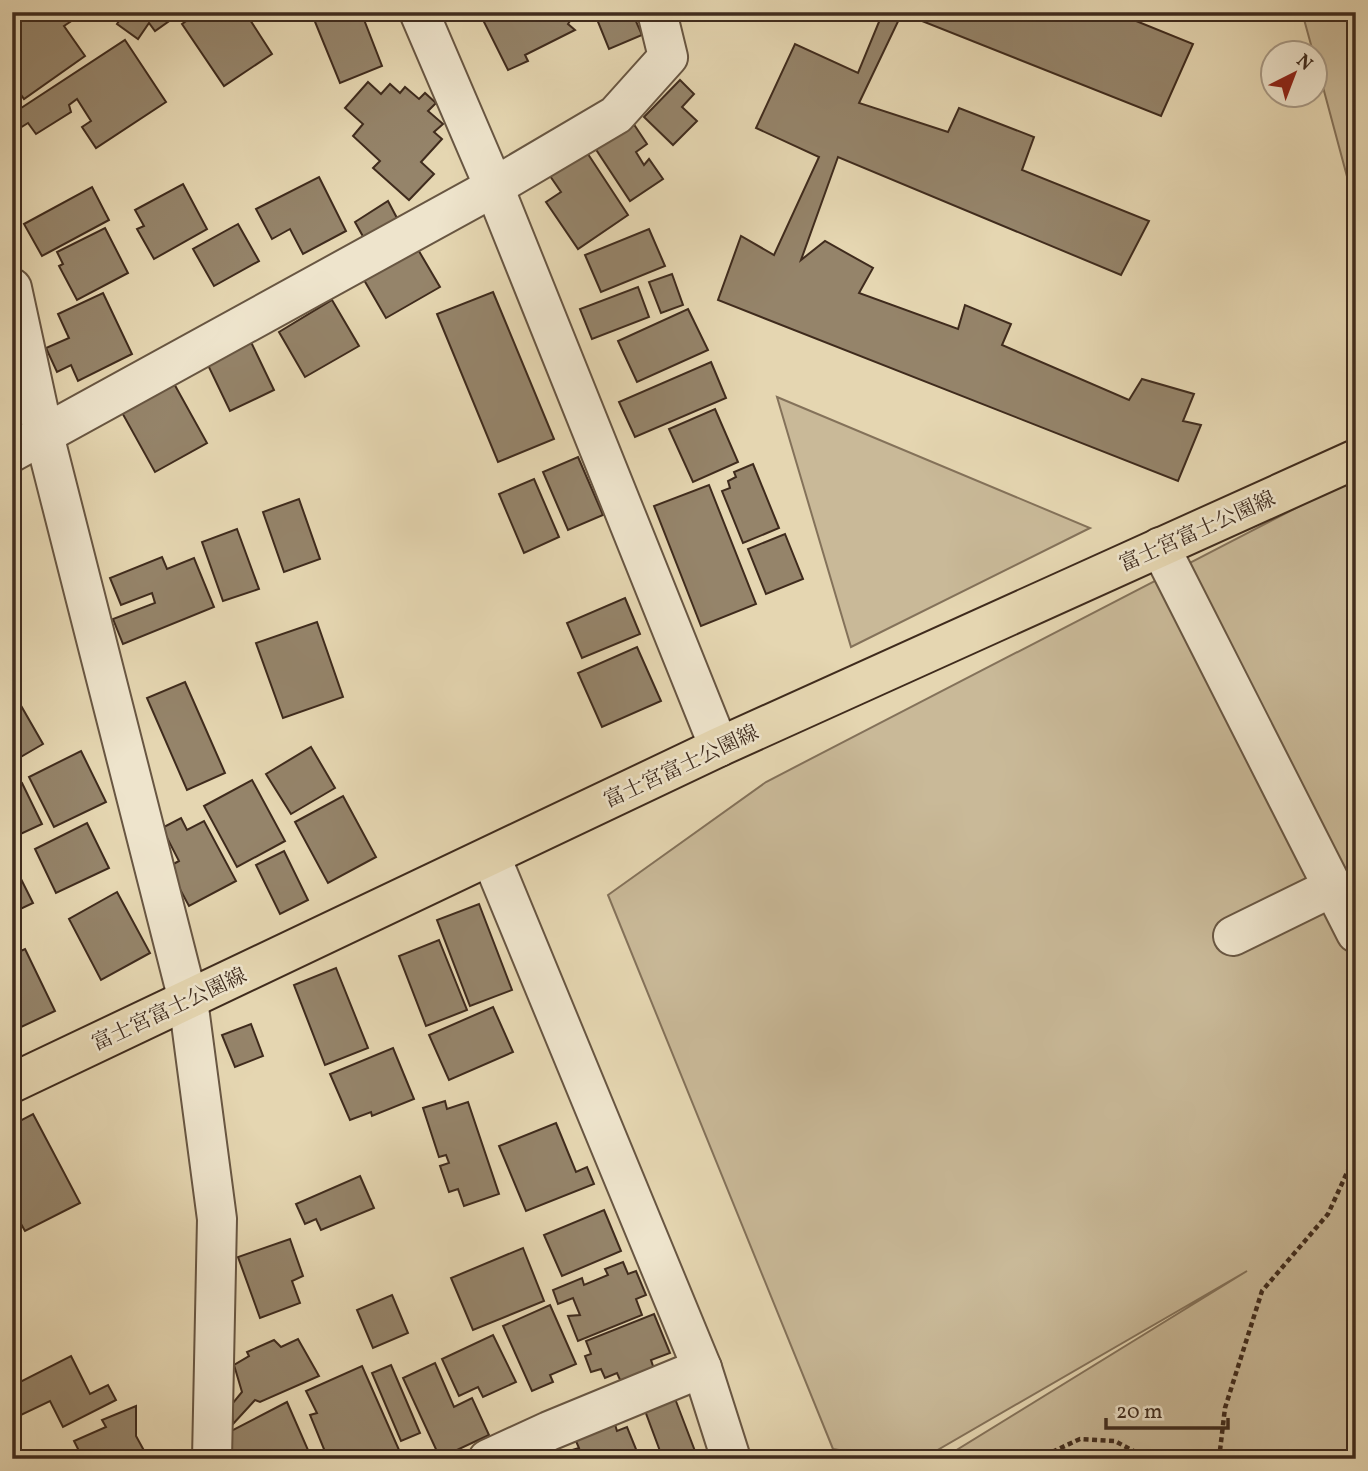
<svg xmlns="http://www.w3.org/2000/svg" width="1368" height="1471" viewBox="0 0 1368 1471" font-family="Vollkorn,'Noto Serif JP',serif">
<rect width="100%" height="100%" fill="#e5d6b1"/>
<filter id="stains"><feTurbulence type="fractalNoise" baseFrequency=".00286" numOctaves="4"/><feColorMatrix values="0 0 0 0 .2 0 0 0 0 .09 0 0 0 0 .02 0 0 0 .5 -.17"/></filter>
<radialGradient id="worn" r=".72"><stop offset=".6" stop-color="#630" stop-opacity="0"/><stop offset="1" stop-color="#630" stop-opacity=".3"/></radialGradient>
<g fill="#c9b998" stroke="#84725a" stroke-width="2">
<polygon points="1302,12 1356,12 1356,210 1316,61 1316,52 1313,52"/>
<polygon points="777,397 1090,528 851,647"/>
<polygon points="1356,477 1356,1459 942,1459 1247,1271 922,1459 892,1459 833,1449 608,895 766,782"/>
</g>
<g fill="#95846a" stroke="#3f2b1d" stroke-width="2">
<polygon points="30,12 68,12 73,20 64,26 85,56 24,99 12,82 12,25"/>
<polygon points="125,12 182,12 155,31 149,23 138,39 117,24"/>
<polygon points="199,12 245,12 272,54 224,86 182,24"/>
<polygon points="311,12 361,12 382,66 340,83"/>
<polygon points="498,12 573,12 574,15 568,24 575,30 525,55 528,61 508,70 483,20"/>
<polygon points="594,12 632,12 642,35 609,49"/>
<polygon points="883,12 1114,12 1193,44 1161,116 902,13 859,103 948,132 959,108 1034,137 1022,170 1149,221 1121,275 838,157 801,260 825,241 873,268 859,293 958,329 965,305 1011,324 1002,345 1129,400 1142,379 1194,394 1183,421 1201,425 1178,481 718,300 741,236 774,255 819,157 756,128 795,44 858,73"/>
<polygon points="125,40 166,102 96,148 82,127 91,121 77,99 69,105 71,112 36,134 28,123 12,133 12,114"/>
<polygon points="680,80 694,94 682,107 697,121 673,145 644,117"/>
<polygon points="368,82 381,94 390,84 400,93 405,87 419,99 425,93 436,103 428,111 443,124 434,132 442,139 421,162 434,174 409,200 373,168 380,161 353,136 363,124 345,108"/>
<polygon points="633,123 647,144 636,152 644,165 649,159 663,179 630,201 595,148"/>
<polygon points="584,148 628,215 578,249 546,202 561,192 548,173"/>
<polygon points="319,177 346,231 303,254 290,229 272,239 256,209"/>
<polygon points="183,184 207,229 154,259 137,229 144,226 135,210"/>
<polygon points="92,187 109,220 42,256 24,224"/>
<polygon points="388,201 398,220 365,240 355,222"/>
<polygon points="238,224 259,261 214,286 193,249"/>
<polygon points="105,228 128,273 77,300 59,266 63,264 57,252"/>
<polygon points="649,229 665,266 601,292 585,255"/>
<polygon points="413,241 440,287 386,318 360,273"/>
<polygon points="672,274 683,305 661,313 649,282"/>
<polygon points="638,287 649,317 592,339 580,309"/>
<polygon points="493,292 554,439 498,462 437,314"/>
<polygon points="103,293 132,354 78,381 71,365 57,372 46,348 69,338 58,314"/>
<polygon points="332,300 359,346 305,377 279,332"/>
<polygon points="688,309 708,350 637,382 618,341"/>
<polygon points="250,340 274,390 230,411 206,361"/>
<polygon points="711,362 726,398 635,437 619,402"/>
<polygon points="172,380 207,443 155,472 120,409"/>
<polygon points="715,409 738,462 693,482 669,429"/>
<polygon points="578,457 603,515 568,530 543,472"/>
<polygon points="753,464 779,528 743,543 722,491 730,488 728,481 736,477 734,472"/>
<polygon points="534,479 559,537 524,553 499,494"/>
<polygon points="709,485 756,604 701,626 654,506"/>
<polygon points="299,499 320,559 284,572 263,512"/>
<polygon points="237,529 259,589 223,601 202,542"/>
<polygon points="785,534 803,579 766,594 748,549"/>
<polygon points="162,557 167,569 194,558 214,607 123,644 113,619 155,603 152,593 121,605 110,578"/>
<polygon points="625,598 640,634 582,658 567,623"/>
<polygon points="317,622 343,697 283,718 256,643"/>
<polygon points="637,647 661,701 602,727 578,673"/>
<polygon points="185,682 225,773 187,790 147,698"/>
<polygon points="12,690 43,744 12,762"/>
<polygon points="311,747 335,788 291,814 266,774"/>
<polygon points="81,751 106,802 54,827 29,777"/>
<polygon points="252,780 285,841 237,867 204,806"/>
<polygon points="22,783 42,824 12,838 12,788"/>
<polygon points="343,796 376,857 328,883 295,822"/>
<polygon points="181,818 187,830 204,821 236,881 189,906 168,867 179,861 162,828"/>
<polygon points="87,823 109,868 56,893 35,849"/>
<polygon points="284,851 308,900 280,914 256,865"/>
<polygon points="12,861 33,903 12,913"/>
<polygon points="117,892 150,953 101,980 69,919"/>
<polygon points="479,904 512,990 470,1006 437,920"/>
<polygon points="439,940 467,1010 426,1026 399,956"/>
<polygon points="25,949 55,1011 17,1029 12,1019 12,955"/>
<polygon points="336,968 368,1048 325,1065 294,985"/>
<polygon points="493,1007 513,1052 449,1080 429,1035"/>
<polygon points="251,1024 263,1056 235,1067 222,1035"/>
<polygon points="393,1048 414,1099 372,1116 371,1112 350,1120 330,1074"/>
<polygon points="445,1101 447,1109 468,1102 499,1194 464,1206 458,1189 449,1192 440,1166 449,1163 446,1155 439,1157 423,1108"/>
<polygon points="33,1114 80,1203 25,1231 12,1208 12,1125"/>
<polygon points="556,1123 576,1172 587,1167 594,1184 526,1211 499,1146"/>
<polygon points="360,1176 374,1208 321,1230 316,1219 305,1224 296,1204"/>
<polygon points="604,1210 621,1251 562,1276 544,1235"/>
<polygon points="290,1239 303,1276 292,1281 300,1303 260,1318 238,1257"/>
<polygon points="523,1248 544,1301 473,1330 451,1278"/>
<polygon points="623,1262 628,1274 636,1271 646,1295 636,1299 642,1315 578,1341 568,1316 580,1315 573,1298 558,1304 553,1290 582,1278 584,1285 608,1275 605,1269"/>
<polygon points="392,1295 408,1333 373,1348 357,1310"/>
<polygon points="550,1305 576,1364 550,1375 553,1382 532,1391 503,1326"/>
<polygon points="654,1314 670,1353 651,1360 654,1369 621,1382 617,1373 605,1378 601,1369 591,1372 585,1356 591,1354 586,1341"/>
<polygon points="493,1335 516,1382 483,1397 478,1387 459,1396 442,1359"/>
<polygon points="298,1339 319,1376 260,1402 255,1400 233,1424 232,1404 242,1392 234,1365 249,1356 247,1352 274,1340 281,1347"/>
<polygon points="71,1356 90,1394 108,1385 116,1400 63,1427 50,1401 21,1415 12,1397 12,1386"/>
<polygon points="435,1363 454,1407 472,1398 489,1435 440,1458 403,1378"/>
<polygon points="391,1365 420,1433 401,1441 372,1373"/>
<polygon points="362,1366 403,1459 328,1459 310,1415 317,1413 306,1391"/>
<polygon points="674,1396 698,1459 663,1459 644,1408"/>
<polygon points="287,1402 308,1450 291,1459 228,1459 229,1432"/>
<polygon points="136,1406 136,1436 147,1456 140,1459 83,1459 74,1441 106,1427 102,1420"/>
<polygon points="613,1418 617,1431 627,1427 640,1459 569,1459 566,1452 579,1448 573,1434"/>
</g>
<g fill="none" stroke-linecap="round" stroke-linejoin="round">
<g stroke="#685642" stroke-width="42">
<g id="minor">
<polyline points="419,12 494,187 719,747"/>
<polyline points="12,288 44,435 188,1000 217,1219 212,1459"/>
<polyline points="12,452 494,187 616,115 668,57 657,12"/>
<polyline points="1160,547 1356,933"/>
<polyline points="491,857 702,1368 731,1459"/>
<polyline points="1233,936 1333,887"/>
<polyline points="488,1459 549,1431 702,1368"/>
</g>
</g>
<g stroke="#3f2b1d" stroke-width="42">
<polyline id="major" points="12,1083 719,747 1356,459"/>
</g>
<g stroke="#3f2b1d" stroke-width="4.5" stroke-dasharray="5 3.5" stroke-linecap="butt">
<polyline points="1037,1459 1080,1439 1115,1441 1148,1459"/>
<polyline points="1219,1459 1225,1408 1262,1291 1328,1214 1356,1153"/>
</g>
<use href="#minor" stroke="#eee4cc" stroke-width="38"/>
<use href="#major" stroke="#e5d6b1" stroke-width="38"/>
</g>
<g text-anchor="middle" stroke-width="5" stroke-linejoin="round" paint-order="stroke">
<g font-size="21" fill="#3f2b1d" stroke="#eee4cc">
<text transform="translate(1197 531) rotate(-24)" y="7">富士宮富士公園線</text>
<text transform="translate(681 766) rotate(-25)" y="7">富士宮富士公園線</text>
<text transform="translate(169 1009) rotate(-25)" y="7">富士宮富士公園線</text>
</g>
</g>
<rect width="1368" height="1471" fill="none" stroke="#e5d6b1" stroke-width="42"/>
<rect x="14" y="14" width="1340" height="1443" fill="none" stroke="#3f2b1d" stroke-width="3.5"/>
<rect x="21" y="21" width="1326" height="1429" fill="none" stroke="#3f2b1d" stroke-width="2"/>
<g transform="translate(1294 74) rotate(42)"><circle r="33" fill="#eee4cc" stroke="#a89a86" stroke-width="2"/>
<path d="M0-5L12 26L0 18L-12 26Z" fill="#8f2418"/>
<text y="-10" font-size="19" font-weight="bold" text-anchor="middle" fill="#3f2b1d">N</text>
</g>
<path d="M1106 1418v10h122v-10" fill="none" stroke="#3f2b1d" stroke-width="3.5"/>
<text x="1116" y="1418" font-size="21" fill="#3f2b1d" stroke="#eee4cc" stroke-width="5" paint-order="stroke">20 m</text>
<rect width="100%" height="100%" filter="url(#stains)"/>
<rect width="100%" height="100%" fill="url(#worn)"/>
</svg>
